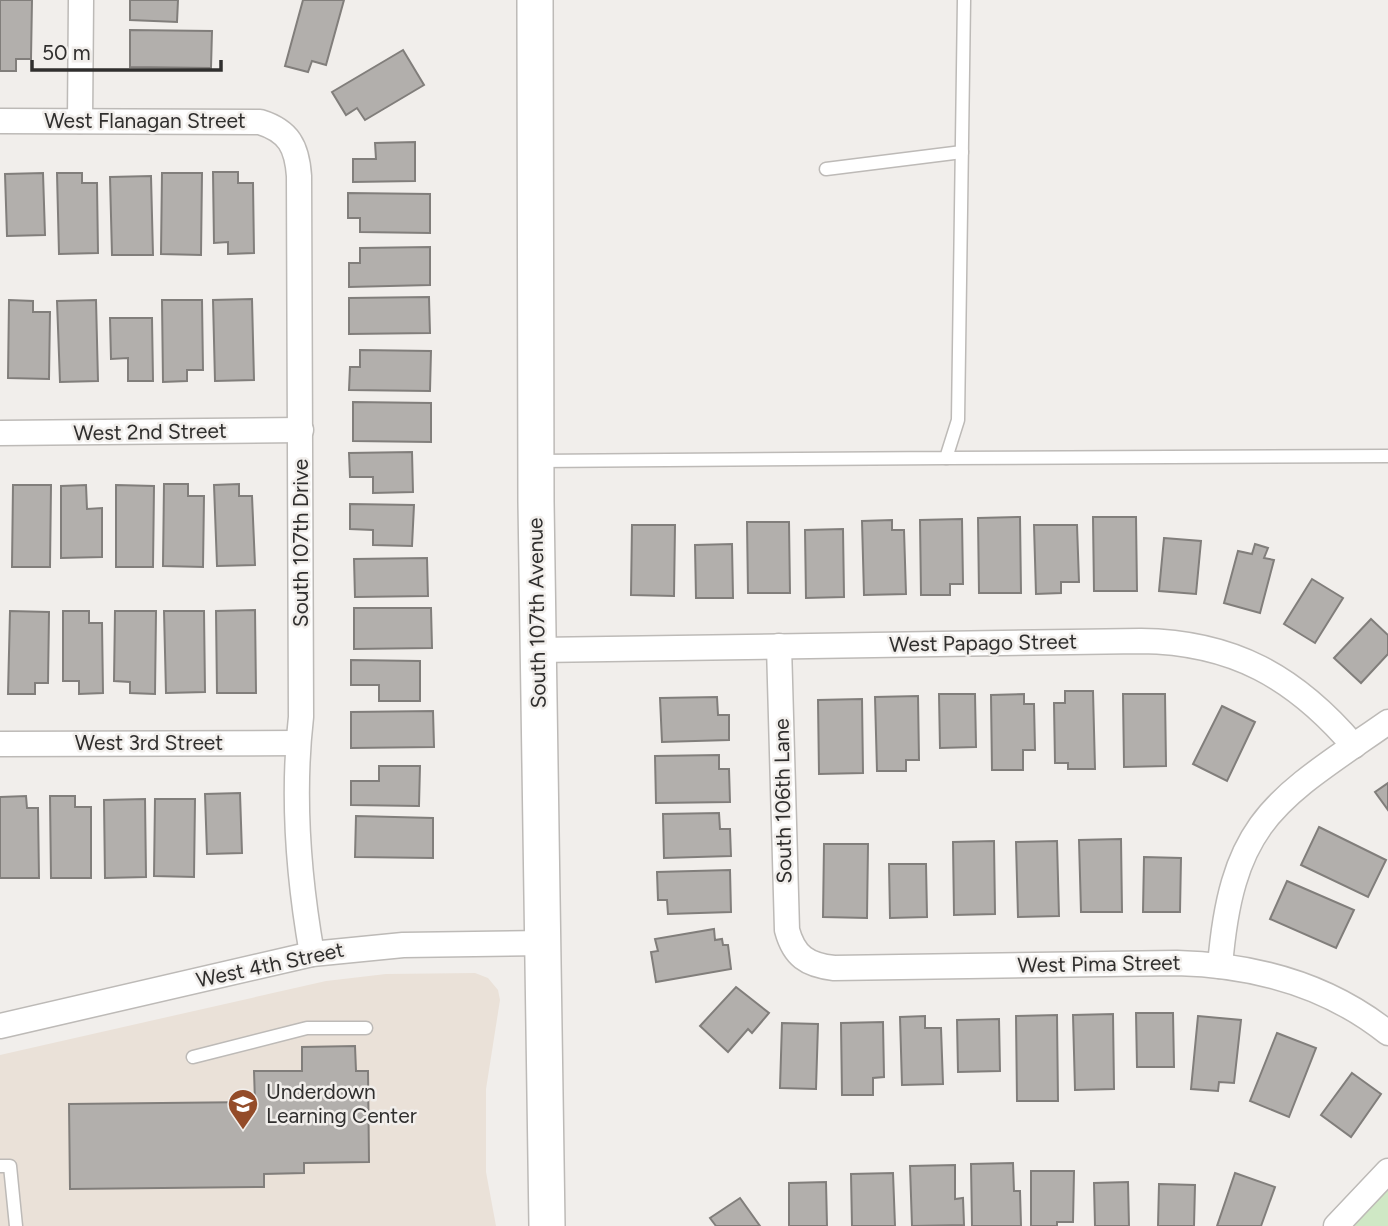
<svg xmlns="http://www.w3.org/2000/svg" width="1388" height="1226" viewBox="0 0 1388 1226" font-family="Figtree,sans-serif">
<rect width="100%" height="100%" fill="#f1eeeb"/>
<polygon fill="#eae1d8" points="475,973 488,978 498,990 500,1000 486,1089 486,1172 496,1226 0,1226 0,1055 326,981 386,974"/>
<polygon fill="#cfe8c5" points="1388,1171 1388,1226 1336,1226"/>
<g fill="#b2afac" stroke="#817e7b" stroke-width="2">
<polygon points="0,0 32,0 31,59 16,59 16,71 0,71"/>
<polygon points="130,0 178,0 177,22 130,20"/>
<polygon points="303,0 344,0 326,65 312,61 308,72 285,66"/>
<polygon points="130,30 212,31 211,68 130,67"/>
<polygon points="403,50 424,85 365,120 357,108 346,115 332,92"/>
<polygon points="415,142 415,181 353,182 353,159 376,159 375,143"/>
<polygon points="213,172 238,172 238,183 253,183 254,253 228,254 228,242 214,243"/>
<polygon points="43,173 45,235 7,236 5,174"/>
<polygon points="57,173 82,173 82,183 97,183 98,253 59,254"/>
<polygon points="162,173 202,173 201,255 161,254"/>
<polygon points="151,176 153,255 112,255 110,177"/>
<polygon points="348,193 430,194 430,233 360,232 360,218 348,218"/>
<polygon points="430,247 430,285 349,287 349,263 360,263 360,248"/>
<polygon points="429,297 430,333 349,334 349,298"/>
<polygon points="252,299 254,380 215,381 213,300"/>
<polygon points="9,300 33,301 33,312 50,312 49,379 8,378"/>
<polygon points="96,300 98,381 60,382 57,301"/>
<polygon points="162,300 202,300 203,370 187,370 187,381 163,382"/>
<polygon points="110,318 152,318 153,381 128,381 128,358 111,359"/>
<polygon points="360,350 431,351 430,391 349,390 350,367 360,367"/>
<polygon points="353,402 431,403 431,442 353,441"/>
<polygon points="412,452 413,492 373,493 373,477 350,477 349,453"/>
<polygon points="164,484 188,484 188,496 204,496 203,567 163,566"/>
<polygon points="239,484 239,496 252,496 255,565 217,566 214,485"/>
<polygon points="13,485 51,485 50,567 12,567"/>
<polygon points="86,485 87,509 102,508 102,557 61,558 61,486"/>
<polygon points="116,485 154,486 153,567 116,567"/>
<polygon points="350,504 414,505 412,546 373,545 373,530 350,529"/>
<polygon points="1020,517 1021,593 979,593 978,518"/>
<polygon points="1093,517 1136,517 1137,591 1094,591"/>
<polygon points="962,519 963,584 950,584 950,595 921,595 920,520"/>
<polygon points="892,520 892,530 904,530 906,594 864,595 862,521"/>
<polygon points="747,522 789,522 790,593 748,593"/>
<polygon points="632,525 675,525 674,596 631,595"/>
<polygon points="1034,525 1077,525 1079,582 1061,582 1061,593 1036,594"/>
<polygon points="843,529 844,597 806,598 805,530"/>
<polygon points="1164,538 1201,541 1196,594 1159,591"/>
<polygon points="732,544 733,598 696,598 695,545"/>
<polygon points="1255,544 1268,548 1264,558 1274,560 1260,613 1224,603 1238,551 1252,554"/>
<polygon points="427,558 428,596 355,597 354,559"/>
<polygon points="1312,579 1343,598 1315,643 1284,624"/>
<polygon points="354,608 431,608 432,648 354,649"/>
<polygon points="255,610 256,693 217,693 216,611"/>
<polygon points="10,611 49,612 48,683 35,683 35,694 8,694"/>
<polygon points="63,611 89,611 89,623 102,623 103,693 79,694 79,681 63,681"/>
<polygon points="115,611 156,611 155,694 130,693 130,682 114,681"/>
<polygon points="164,611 204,611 205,692 166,693"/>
<polygon points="1371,619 1388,635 1388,654 1361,683 1334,658"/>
<polygon points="351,660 420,661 420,701 379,701 379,685 351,685"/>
<polygon points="1065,691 1093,691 1095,769 1068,769 1068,763 1055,763 1054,703 1065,703"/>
<polygon points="939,694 975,694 976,747 940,748"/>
<polygon points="1024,694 1024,704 1034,704 1035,750 1023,750 1023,770 992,770 991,695"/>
<polygon points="1123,694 1165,694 1166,766 1124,767"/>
<polygon points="918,696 919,760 906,760 906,771 877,771 875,697"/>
<polygon points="717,697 718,715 729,715 729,740 662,742 660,698"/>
<polygon points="862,699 863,773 819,774 818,700"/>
<polygon points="1222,706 1255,722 1227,781 1193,764"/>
<polygon points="433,711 434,747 351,748 351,712"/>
<polygon points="719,755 719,769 729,769 730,802 656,803 655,756"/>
<polygon points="379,766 420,766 419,806 351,805 351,781 379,781"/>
<polygon points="1388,783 1388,810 1375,792"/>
<polygon points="240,793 242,853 207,854 205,794"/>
<polygon points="26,796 27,808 38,808 39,878 0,878 0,797"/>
<polygon points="50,796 75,796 75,807 91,807 91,878 51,878"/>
<polygon points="145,799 146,877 105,878 104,800"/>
<polygon points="155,799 195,799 194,877 154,876"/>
<polygon points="719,813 720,829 730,829 731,856 664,858 663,814"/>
<polygon points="356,816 433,818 433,858 355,857"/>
<polygon points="1319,827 1386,860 1368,897 1301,865"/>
<polygon points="1121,839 1122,912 1081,912 1079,840"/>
<polygon points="994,841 995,914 954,915 953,842"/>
<polygon points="1057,841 1059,916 1018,917 1016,842"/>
<polygon points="824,844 868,844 867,918 823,917"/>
<polygon points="1144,857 1181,858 1180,912 1143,912"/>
<polygon points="889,864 926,864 927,917 890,918"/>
<polygon points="730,870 731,912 668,914 667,900 658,900 657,872"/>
<polygon points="1287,881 1354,910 1336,948 1270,919"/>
<polygon points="714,929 715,940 722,939 723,945 728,945 731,969 656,982 651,952 658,951 655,939"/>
<polygon points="736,987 769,1013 752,1033 748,1029 728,1052 700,1026"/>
<polygon points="1136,1013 1173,1013 1174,1067 1137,1067"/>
<polygon points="1113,1014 1114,1089 1075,1090 1073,1015"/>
<polygon points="1057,1015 1058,1101 1017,1101 1016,1016"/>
<polygon points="925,1016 925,1028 941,1028 943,1084 902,1085 900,1017"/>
<polygon points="1198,1016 1241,1020 1234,1083 1219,1082 1218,1091 1191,1089"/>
<polygon points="999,1019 1000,1071 958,1072 957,1020"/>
<polygon points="883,1022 884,1077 873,1078 873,1095 842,1095 841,1023"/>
<polygon points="782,1023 818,1024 816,1089 780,1088"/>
<polygon points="1277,1033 1316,1048 1289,1117 1250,1101"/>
<polygon points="355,1046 356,1071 368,1071 369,1162 304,1163 304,1173 264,1174 264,1187 70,1189 69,1104 255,1102 254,1071 302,1071 302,1047"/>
<polygon points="1352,1073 1381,1094 1351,1137 1321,1115"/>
<polygon points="1013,1163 1014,1191 1020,1191 1021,1226 972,1226 971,1164"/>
<polygon points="955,1165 955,1199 963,1198 964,1225 912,1226 910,1166"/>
<polygon points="1031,1171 1074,1171 1073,1222 1057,1222 1057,1226 1031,1226"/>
<polygon points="893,1173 895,1226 852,1226 851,1174"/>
<polygon points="1235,1173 1275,1187 1261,1226 1217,1226"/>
<polygon points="826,1182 827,1226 789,1226 789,1183"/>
<polygon points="1128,1182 1129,1226 1095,1226 1094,1183"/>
<polygon points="1159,1184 1195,1185 1194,1226 1158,1226"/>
<polygon points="740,1198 760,1226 716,1226 710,1218"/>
</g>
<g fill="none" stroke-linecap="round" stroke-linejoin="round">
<g stroke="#bdbab7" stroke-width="15">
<g id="lane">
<polyline points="826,169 962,152"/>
<polyline points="946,458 1388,456"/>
<polyline points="537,461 946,458 958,420 964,0"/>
<polyline points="193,1057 307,1028 366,1028"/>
<polyline points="0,1166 10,1166 16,1226"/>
</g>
</g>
<g stroke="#bdbab7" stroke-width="27">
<g id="street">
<path d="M0 121 260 122C289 131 297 147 299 176L301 717C292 796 298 875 312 954"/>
<polyline points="80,121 81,0"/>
<polyline points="0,433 301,430"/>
<path d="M779 646 787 930C794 956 807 965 834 968L1177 963C1254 965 1328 985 1388 1033"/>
<path d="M538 650 1141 641C1233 642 1295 677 1354 746"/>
<polyline points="0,744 298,743"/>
<path d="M1220 966C1232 819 1276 800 1388 722"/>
<polyline points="0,1026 312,954 403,945 544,943"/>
<polyline points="1336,1226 1388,1171"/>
</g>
</g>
<g stroke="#bdbab7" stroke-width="38">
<polyline id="secondary" points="535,0 536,502 547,1226"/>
</g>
<use href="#lane" stroke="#fff" stroke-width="12"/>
<use href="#street" stroke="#fff" stroke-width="24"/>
<use href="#secondary" stroke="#fff" stroke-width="35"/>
</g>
<defs>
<g id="school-pin" transform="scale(1.575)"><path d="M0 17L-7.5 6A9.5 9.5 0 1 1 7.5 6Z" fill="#944c29" stroke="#f1eeeb"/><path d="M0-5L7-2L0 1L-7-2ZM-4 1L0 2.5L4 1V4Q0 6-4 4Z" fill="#fff"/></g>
</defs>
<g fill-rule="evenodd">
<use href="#school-pin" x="243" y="1104"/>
</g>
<g text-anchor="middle" stroke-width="5" stroke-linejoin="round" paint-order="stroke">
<g font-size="21" fill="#302f2e" stroke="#f1eeeb">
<text x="145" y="128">West Flanagan Street</text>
<text transform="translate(150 432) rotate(-1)" y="7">West 2nd Street</text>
<text transform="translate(301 543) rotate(-90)" y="7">South 107th Drive</text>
<text transform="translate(537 613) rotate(-91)" y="7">South 107th Avenue</text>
<text transform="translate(983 643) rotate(-1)" y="7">West Papago Street</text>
<text x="149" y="750">West 3rd Street</text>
<text transform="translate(783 801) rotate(-91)" y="7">South 106th Lane</text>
<text transform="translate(1099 964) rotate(-1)" y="7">West Pima Street</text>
<text transform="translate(270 965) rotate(-12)" y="7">West 4th Street</text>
</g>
<g font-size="21" fill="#302f2e" stroke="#f1eeeb" text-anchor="start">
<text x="266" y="1099">Underdown<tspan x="266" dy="24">Learning Center</tspan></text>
</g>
</g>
<path d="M32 60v10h189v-10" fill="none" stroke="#302f2e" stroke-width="3.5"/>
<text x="42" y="60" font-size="21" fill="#302f2e" stroke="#f1eeeb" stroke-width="5" paint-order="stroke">50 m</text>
</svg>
